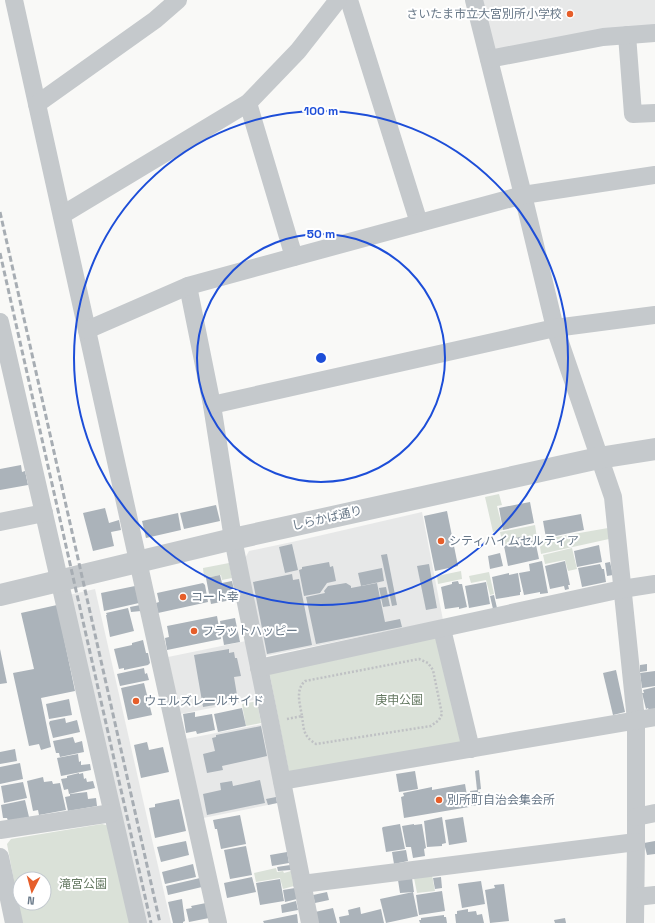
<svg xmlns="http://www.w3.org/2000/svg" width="655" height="923" viewBox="0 0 655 923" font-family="'Space Grotesk','Noto Sans JP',sans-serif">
<rect width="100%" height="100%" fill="#f9f9f7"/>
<g fill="#e7e8e8">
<polygon points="481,0 655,0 655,28 501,52 492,48"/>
<polygon points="422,512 443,620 265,656 244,560 249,551 292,542"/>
<polygon points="95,589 171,923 143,923 69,595"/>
<polygon points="246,641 258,699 180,714 168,657"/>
<polygon points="263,724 278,803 203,818 185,739"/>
</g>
<g fill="#dae1d8" fill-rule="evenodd">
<polygon points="499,494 502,505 497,506 503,530 493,532 485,497"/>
<polygon points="535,525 537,538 526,541 524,536 515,538 515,542 503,545 500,532"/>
<polygon points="608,528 609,539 541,554 539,540"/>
<polygon points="572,548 577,569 568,571 565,560 545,564 543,555"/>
<polygon points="229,563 232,578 222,580 221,575 204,578 203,568"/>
<polygon points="461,571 462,579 438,584 437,576"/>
<polygon points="489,572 494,594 490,595 486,580 471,583 469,576"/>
<polygon points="440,637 463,743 289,772 269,671"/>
<polygon points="257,701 261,723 246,726 242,704"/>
<path d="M102 824 110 826 133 923H22L7 844 11 839ZM20 879H44V903H20Z"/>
<polygon points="276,868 277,872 283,871 284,873 291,871 294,886 283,889 280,878 256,882 254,873"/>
<polygon points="432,875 435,891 417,893 414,878"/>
</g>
<g fill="#abb3ba">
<polygon points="21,465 22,472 25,471 28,485 0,490 0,469"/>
<polygon points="530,502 534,523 503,530 499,508"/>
<polygon points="216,505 220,521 184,529 180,513"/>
<polygon points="105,508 109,523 119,520 121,530 111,532 114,546 93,551 83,513"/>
<polygon points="447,511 458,566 435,571 424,516"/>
<polygon points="178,513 181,530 146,538 142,521"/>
<polygon points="581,514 584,530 546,538 543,521"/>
<polygon points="524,536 525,542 535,540 539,559 508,566 504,546 516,543 515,538"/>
<polygon points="292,544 298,570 285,573 279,547"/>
<polygon points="599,545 602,562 577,567 574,551"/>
<polygon points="500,553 503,566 490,569 488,556"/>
<polygon points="387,554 397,605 392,606 381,555"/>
<polygon points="542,561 548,593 540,594 540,592 524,595 519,573 530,571 529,564"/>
<polygon points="565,561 570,585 568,585 569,589 565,590 564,586 550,589 545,566"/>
<polygon points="329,562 330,567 333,566 336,581 327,583 320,593 304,596 299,570 302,569 302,567"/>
<polygon points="610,562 613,575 607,576 605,563"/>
<polygon points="429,564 437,608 426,610 417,566"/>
<polygon points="600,564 602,569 604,569 606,582 582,587 578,568"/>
<polygon points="382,568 384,581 361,586 358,573"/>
<polygon points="509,573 509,575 518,573 521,592 520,592 520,595 496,599 492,577"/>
<polygon points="292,574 293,580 299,579 312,645 267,654 253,582"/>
<polygon points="220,575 222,583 232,581 236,599 211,604 206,578"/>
<polygon points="458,581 459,584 462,584 467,607 459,609 459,607 445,609 441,587 452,584 452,582"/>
<polygon points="486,582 490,604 469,608 465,586"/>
<polygon points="203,583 205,585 208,602 158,613 156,603 159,602 157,593"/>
<polygon points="346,583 351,586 351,588 377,583 385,622 400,619 402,627 316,644 306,597 325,593 324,591 328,586"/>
<polygon points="135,586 139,603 104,611 101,593"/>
<polygon points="386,587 390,606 383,607 379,588"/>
<polygon points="494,595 497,608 493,609 490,596"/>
<polygon points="57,605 75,691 41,698 51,747 41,750 39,744 29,746 13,673 34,669 21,613"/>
<polygon points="140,605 141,611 131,612 130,607"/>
<polygon points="128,608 134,631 110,637 106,615 107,615 106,613"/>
<polygon points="217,616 221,639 167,650 165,638 169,637 167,626"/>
<polygon points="235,618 240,642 224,645 220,621"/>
<polygon points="143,640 146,653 148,653 150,663 148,665 124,670 124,668 119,669 114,649 132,645 132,643"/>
<polygon points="0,649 7,683 0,684"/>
<polygon points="229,649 229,653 234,652 235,658 237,658 241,676 234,677 238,701 203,707 194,655"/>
<polygon points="647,664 647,671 640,672 640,665"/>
<polygon points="144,668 145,674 147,673 149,680 120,686 117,674"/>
<polygon points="616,670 625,712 613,715 603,673"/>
<polygon points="655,671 655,686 642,688 640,673"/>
<polygon points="144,683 152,715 128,720 121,688"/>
<polygon points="655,687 655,709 649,710 648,708 646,709 642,693 644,693 643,690"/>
<polygon points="69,699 72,715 49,719 46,704"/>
<polygon points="242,708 246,726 218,732 214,714"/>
<polygon points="195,712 195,717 212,714 215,730 197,734 196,731 186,733 183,714"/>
<polygon points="65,718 66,723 77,720 80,732 53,738 49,723 50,721"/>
<polygon points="261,726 267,756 222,766 223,770 207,773 203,754 215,751 212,738 216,737 216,735"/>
<polygon points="73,737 75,743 82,741 84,752 60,757 59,753 56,753 53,741"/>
<polygon points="147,742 149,750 163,747 169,772 141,778 134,745"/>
<polygon points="15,749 17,761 0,764 0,752"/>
<polygon points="78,754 79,762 81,761 81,765 90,764 91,770 61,776 57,758"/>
<polygon points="20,763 23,779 0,784 0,767"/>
<polygon points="479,770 481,789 477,790 475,771"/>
<polygon points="415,771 418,789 399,792 396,774"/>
<polygon points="79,773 79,774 83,773 84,779 86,778 87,782 93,781 95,788 69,794 68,789 64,790 61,779 67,778 67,776"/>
<polygon points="43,777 44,782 52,781 53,784 60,783 66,810 39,815 38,810 33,811 27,781"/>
<polygon points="260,780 265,803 207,815 203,794 221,790 220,783 232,781 233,786"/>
<polygon points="23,782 27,798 4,803 1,786"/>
<polygon points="465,784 469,807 404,818 401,797 404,796 403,793 432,787 432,790"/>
<polygon points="478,790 478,792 480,792 481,802 478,803 478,805 471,806 469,794 470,794 470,791"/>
<polygon points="87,792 88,799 96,798 97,806 68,811 65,797 70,796 70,794"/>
<polygon points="276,797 277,803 268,805 266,799"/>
<polygon points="179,799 186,831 155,838 149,808 155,807 155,804"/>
<polygon points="25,800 29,817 8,821 7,818 3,818 1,805"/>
<polygon points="240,815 246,844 221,849 217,829 215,829 213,820"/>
<polygon points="442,817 446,843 442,844 442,846 427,847 424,821"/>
<polygon points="463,817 467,842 449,845 445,820"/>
<polygon points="400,824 405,849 386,852 382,828 383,827"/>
<polygon points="414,824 414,825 422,824 426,848 424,849 425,856 413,858 411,847 406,847 402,826"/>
<polygon points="186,841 189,855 161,862 157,847"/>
<polygon points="655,841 655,854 647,855 644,843"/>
<polygon points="246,846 252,875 230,879 224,850"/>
<polygon points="406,850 408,861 394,864 392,852"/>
<polygon points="287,852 289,863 272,866 270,855"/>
<polygon points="193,864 196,877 165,884 162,872"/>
<polygon points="290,865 291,870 278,871 277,867"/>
<polygon points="252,877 256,892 227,898 224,883"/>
<polygon points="441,877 442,888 435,889 433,878"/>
<polygon points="200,878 202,887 168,895 166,886"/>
<polygon points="412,878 414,892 400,893 398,880"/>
<polygon points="280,879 284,901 260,905 256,883"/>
<polygon points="481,881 485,904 462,908 458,884"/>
<polygon points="504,884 509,921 490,923 485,890 495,888 494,885"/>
<polygon points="295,888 297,899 285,902 283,890"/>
<polygon points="442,891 445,911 419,915 416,895"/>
<polygon points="327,892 329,900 315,903 313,895"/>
<polygon points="413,892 418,916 386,923 380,899"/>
<polygon points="182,899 185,921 183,922 183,923 173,923 168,902"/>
<polygon points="296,901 298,910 282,913 281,905"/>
<polygon points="206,903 209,918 189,922 186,909 192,908 191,906"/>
<polygon points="360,907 361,914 381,909 384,923 340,923 339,917 349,915 348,910"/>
<polygon points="333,908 337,923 318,923 315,912"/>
<polygon points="468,909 468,912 476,911 477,915 482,914 484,923 456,923 455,914 457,914 457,911"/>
<polygon points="297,914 298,923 264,923 263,921"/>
<polygon points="444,915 444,917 446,917 447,923 420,923 419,920 421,920 421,918"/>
<polygon points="565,918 566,923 555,923 554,920"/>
</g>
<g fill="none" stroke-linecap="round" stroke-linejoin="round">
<path stroke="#bfc1c4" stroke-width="2.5" stroke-dasharray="2 2" stroke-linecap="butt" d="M287 719 302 716C300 704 295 690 305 681L419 659 428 663 433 670 442 714 439 720 431 726 316 744C303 736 304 730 302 716"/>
<g stroke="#c5c9cc" stroke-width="18">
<polyline points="14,0 218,923"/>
<polyline points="349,0 419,223"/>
<polyline points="474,0 523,195 555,328 613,497 636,720 636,842 635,923"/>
<polyline points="627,35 633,114 655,113"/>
<polyline points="489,59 603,37 655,33"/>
<polyline points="248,103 294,257"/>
<polyline points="37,104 155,20 178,0"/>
<polyline points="62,215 248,103 298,51 338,0"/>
<polyline points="188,286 212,405 233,539 270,721 310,923"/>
<polyline points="0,322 138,923"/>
<polyline points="87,330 188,286 294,257 523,195 655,175"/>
<polyline points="212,405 555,328 655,315"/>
<polyline points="0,522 44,513"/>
<polyline points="442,629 471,749"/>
<polyline points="259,668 622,589 655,584"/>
<polyline points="282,781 655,717"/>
<polyline points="636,817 655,813"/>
<polyline points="0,830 112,813"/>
<polyline points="0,857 14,923"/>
<polyline points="302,884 636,842"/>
<polyline points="636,897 655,895"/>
</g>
<polyline stroke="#c5c9cc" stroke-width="22" points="0,595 233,539 599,458 655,449"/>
<g stroke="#a7adb3" stroke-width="3" stroke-dasharray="6 3" stroke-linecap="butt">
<polyline points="0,212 160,923"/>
<polyline points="0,253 151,923"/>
</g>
</g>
<g fill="none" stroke="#1d4ed8" stroke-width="2">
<circle cx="321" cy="358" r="124"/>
<circle cx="321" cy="358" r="247"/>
</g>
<g fill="#e65e2a" stroke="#fff" stroke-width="1.5">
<circle cx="570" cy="14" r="4"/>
<circle cx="441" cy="541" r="4"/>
<circle cx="183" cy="597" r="4"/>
<circle cx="194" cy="631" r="4"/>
<circle cx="136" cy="701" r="4"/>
<circle cx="439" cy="800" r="4"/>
</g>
<g text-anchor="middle" stroke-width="4" stroke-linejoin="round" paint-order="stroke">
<g font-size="12" fill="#687888" stroke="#fff" text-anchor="start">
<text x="562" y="18" text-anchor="end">さいたま市立大宮別所小学校</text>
<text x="449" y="545">シティハイムセルティア</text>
<text x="191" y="601">コート幸</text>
<text x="202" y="635">フラットハッピー</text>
<text x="144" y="705">ウェルズレールサイド</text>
<text x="447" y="804">別所町自治会集会所</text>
</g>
<g font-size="12" fill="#687888" stroke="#fff">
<text transform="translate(327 518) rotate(-13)" y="4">しらかば通り</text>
</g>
<g font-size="12" fill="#667a63" stroke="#fff">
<text x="399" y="704">庚申公園</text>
<text x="83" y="888">滝宮公園</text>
</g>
</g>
<circle cx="321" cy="358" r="6" fill="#1d4ed8" stroke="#fff" stroke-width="2"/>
<g font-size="12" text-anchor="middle" font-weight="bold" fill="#1d4ed8" stroke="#fff" stroke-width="4" stroke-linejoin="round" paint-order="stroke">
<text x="321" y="115">100 m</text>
<text x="321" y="238">50 m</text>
</g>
<g transform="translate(32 891) rotate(186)"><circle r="19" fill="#ffffff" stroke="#c3c9cf"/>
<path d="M0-3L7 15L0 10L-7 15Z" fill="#e65e2a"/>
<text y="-6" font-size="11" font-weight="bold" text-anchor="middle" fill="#687888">N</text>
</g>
</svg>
